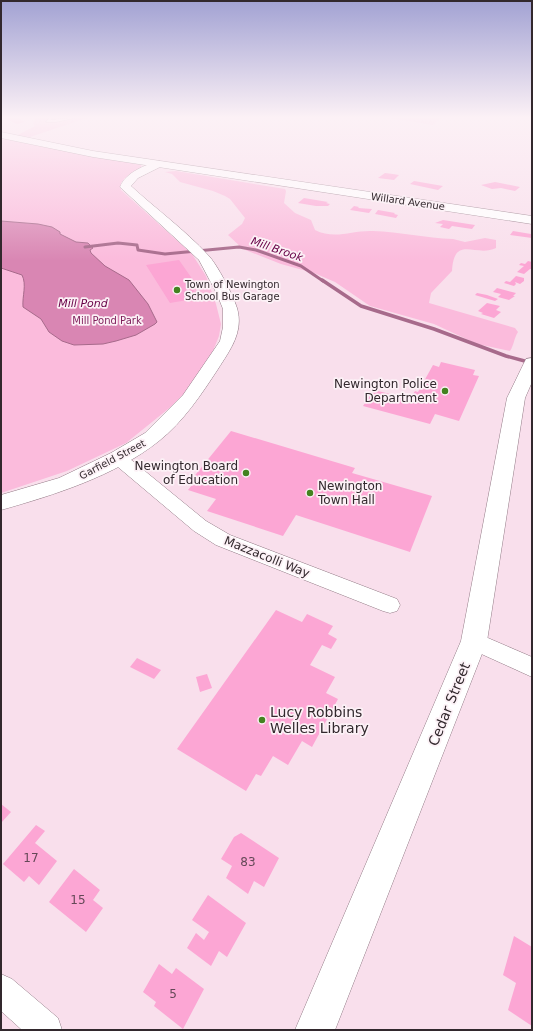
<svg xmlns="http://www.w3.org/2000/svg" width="533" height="1031" viewBox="0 0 533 1031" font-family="'DejaVu Sans',sans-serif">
<rect width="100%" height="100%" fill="#f9dfec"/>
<g fill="#fbbbdc">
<polygon points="41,117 90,117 30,137 16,136 35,126 33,123 36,118"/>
<polygon points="384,117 442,117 433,125"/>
<polygon points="1,137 141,165 142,169 125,178 121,183 121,190 192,254 206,276 216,304 221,324 219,336 213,351 183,397 126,443 67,471 1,493"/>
<path d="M176 171 285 189 286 191 284 203 295 213 311 220 315 230C335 240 352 230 373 231 400 232 426 238 453 239L465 242 485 238 496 240V248C476 258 454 234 452 271L431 293 429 303 515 328 518 332C514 338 514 345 510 351L477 344 434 324 370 306 335 282 314 273 281 264 243 249 228 235 242 224 245 218 230 199 225 196 213 191 180 182 172 174 165 172Z"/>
</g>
<path fill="#d986b3" stroke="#a76a8b" d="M1 221 38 224 52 227 60 232V234L76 242 88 243 93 248 90 250 91 253 105 266 129 280 148 304 157 322 155 324 136 335 116 341 103 344 74 345 62 341 49 332 41 319 23 307C22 296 27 285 22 275L1 268Z"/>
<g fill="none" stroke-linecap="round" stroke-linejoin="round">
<polyline stroke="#a76a8b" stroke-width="3" points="85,247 118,243 137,245 138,250 165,254 239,247 256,250 301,266 323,281"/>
<polyline stroke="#a76a8b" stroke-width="3.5" points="322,280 361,306 434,329 506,356 532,363"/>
</g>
<g fill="#fca6d4">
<polygon points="16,117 25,122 17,124 4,118"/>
<polygon points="385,173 393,174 399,175 394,180 378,178"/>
<polygon points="414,181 443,186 438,190 410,184"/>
<polygon points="495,182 520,187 515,191 501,188 492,189 481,185"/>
<polygon points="304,198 328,202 326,203 330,204 328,206 316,206 298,203"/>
<polygon points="354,206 359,207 358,208 372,209 369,213 350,210"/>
<polygon points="378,210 395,213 394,214 398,215 396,218 375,214"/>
<polygon points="443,220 475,225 472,229 452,226 449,229 440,227 443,224 435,223"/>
<polygon points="513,231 531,234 532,238 510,235"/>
<polygon points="179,260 193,280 187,281 199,298 170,303 146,265"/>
<polygon points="528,261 532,262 532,269 530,269 524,274 517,272 524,266 519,265 521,263 525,264"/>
<polygon points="516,276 524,278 524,281 520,284 515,282 516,284 514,286 504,283 506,281 510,282"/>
<polygon points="497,288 516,293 513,296 515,296 509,300 498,297 501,294 493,292"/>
<polygon points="477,293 487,295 498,299 495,301 475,295"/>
<polygon points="487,303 500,306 496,310 501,312 494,318 481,314 483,313 478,311"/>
<polygon points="441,362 475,370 473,375 479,376 459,421 435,414 430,424 363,406 374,390 410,399 415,391 418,392 433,365 439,367"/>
<polygon points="231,431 355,468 352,473 432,496 410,552 296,515 283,536 207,511 216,499 188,490 196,480 192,479"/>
<polygon points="276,610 302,622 307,614 333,626 328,634 337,639 331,649 322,645 310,665 335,677 326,693 338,699 312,747 302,741 288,765 273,756 261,776 256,774 246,791 177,749"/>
<polygon points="137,658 161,670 154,679 130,667"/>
<polygon points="207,674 212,688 200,692 196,677"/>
<polygon points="1,804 11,812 1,823"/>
<polygon points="36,825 45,831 35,843 57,861 39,885 29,876 24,882 3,864"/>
<polygon points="241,833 279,858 264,887 254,881 248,894 226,878 232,866 221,859 234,837"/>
<polygon points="74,869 100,890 93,900 103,908 86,932 49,902"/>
<polygon points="208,895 246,923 227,957 219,951 211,966 187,948 196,933 204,940 209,932 192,920"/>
<polygon points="514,936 532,947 532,1026 508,1010 516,983 503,975"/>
<polygon points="159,964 172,974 176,968 204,989 183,1029 154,1006 156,1002 143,992"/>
</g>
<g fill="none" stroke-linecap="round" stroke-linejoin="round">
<g stroke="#937c87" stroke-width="1">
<polygon id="service" points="50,117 53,117 50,120 79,117 56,122 46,122"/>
</g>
<g stroke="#937c87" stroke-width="1">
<g id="minor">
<polygon points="118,453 124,454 206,521 230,535 397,599 400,605 397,611 390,613 383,611 216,545 194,531 112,462 110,458 112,454"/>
<polygon points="474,632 532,657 532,677 466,647 463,641 466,635"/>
<polygon points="1,974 12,979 58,1018 62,1030 22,1030 1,1011"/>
</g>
</g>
<g stroke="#937c87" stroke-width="1">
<path id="tertiary" d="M159 161 162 162 164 164 162 166 138 178 131 186C156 209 185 230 208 255 217 264 233 295 237 308 244 332 230 350 218 369 201 395 183 422 159 441 115 476 54 495 1 510V495L59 478 111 453 145 433 183 395 220 341 223 327V309L217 294 199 260 120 187C126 172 145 165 159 161Z"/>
</g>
<g stroke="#937c87" stroke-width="1">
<g id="secondary">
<polygon points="1,132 93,151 532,216 532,224 93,157 1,138"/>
<polygon points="532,358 532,382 525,398 487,641 335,1030 295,1030 461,641 507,398 524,363 526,359"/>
</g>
</g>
<use href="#service" fill="#fff" fill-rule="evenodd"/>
<use href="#minor" fill="#fff" fill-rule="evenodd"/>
<use href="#tertiary" fill="#fff" fill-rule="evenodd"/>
<use href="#secondary" fill="#fff" fill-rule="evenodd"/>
</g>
<linearGradient id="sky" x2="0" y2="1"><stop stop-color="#a2a2d3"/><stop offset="0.45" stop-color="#fcf1f6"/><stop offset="1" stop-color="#fcf1f6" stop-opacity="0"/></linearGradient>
<rect width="533" height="261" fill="url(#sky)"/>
<g fill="#438220" stroke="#fcf1f6" stroke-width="1.5">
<circle cx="177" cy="290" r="4"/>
<circle cx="445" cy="391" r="4"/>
<circle cx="246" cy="473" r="4"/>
<circle cx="310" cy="493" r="4"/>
<circle cx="262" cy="720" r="4"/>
</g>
<g text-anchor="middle" stroke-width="3.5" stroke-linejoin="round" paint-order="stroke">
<g font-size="10" fill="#32282d" stroke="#fcf1f6">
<text transform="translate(408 201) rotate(8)" y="4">Willard Avenue</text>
<text transform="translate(112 459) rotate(-28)" y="4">Garfield Street</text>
</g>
<g font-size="10" fill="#32282d" stroke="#fcf1f6" text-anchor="start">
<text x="185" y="288">Town of Newington<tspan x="185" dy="12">School Bus Garage</tspan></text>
</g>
<g font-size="10" fill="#7d1c59" stroke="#fcf1f6">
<text x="107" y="324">Mill Pond Park</text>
</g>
<g font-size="11" font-style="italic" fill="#670046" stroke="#fcf1f6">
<text transform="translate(277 249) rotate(19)" y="4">Mill Brook</text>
<text x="83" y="307">Mill Pond</text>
</g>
<g font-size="12" fill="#32282d" stroke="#fcf1f6" text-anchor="end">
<text x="437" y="388">Newington Police<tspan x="437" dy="14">Department</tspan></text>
<text x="238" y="470">Newington Board<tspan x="238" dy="14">of Education</tspan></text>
<text x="318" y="490" text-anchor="start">Newington<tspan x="318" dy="14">Town Hall</tspan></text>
</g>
<g font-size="12" fill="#32282d" stroke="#fcf1f6">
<text transform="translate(267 557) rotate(22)" y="4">Mazzacolli Way</text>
</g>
<g font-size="12" fill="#644857">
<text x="31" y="862">17</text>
<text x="248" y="866">83</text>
<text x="78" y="904">15</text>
<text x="173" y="998">5</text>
</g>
<g font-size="14" fill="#32282d" stroke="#fcf1f6">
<text transform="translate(449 704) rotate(-68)" y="5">Cedar Street</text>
</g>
<g font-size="14" fill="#32282d" stroke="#fcf1f6" text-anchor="start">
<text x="270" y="717">Lucy Robbins<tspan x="270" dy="16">Welles Library</tspan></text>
</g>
</g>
<rect width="533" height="1031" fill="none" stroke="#32282d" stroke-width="4"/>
</svg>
